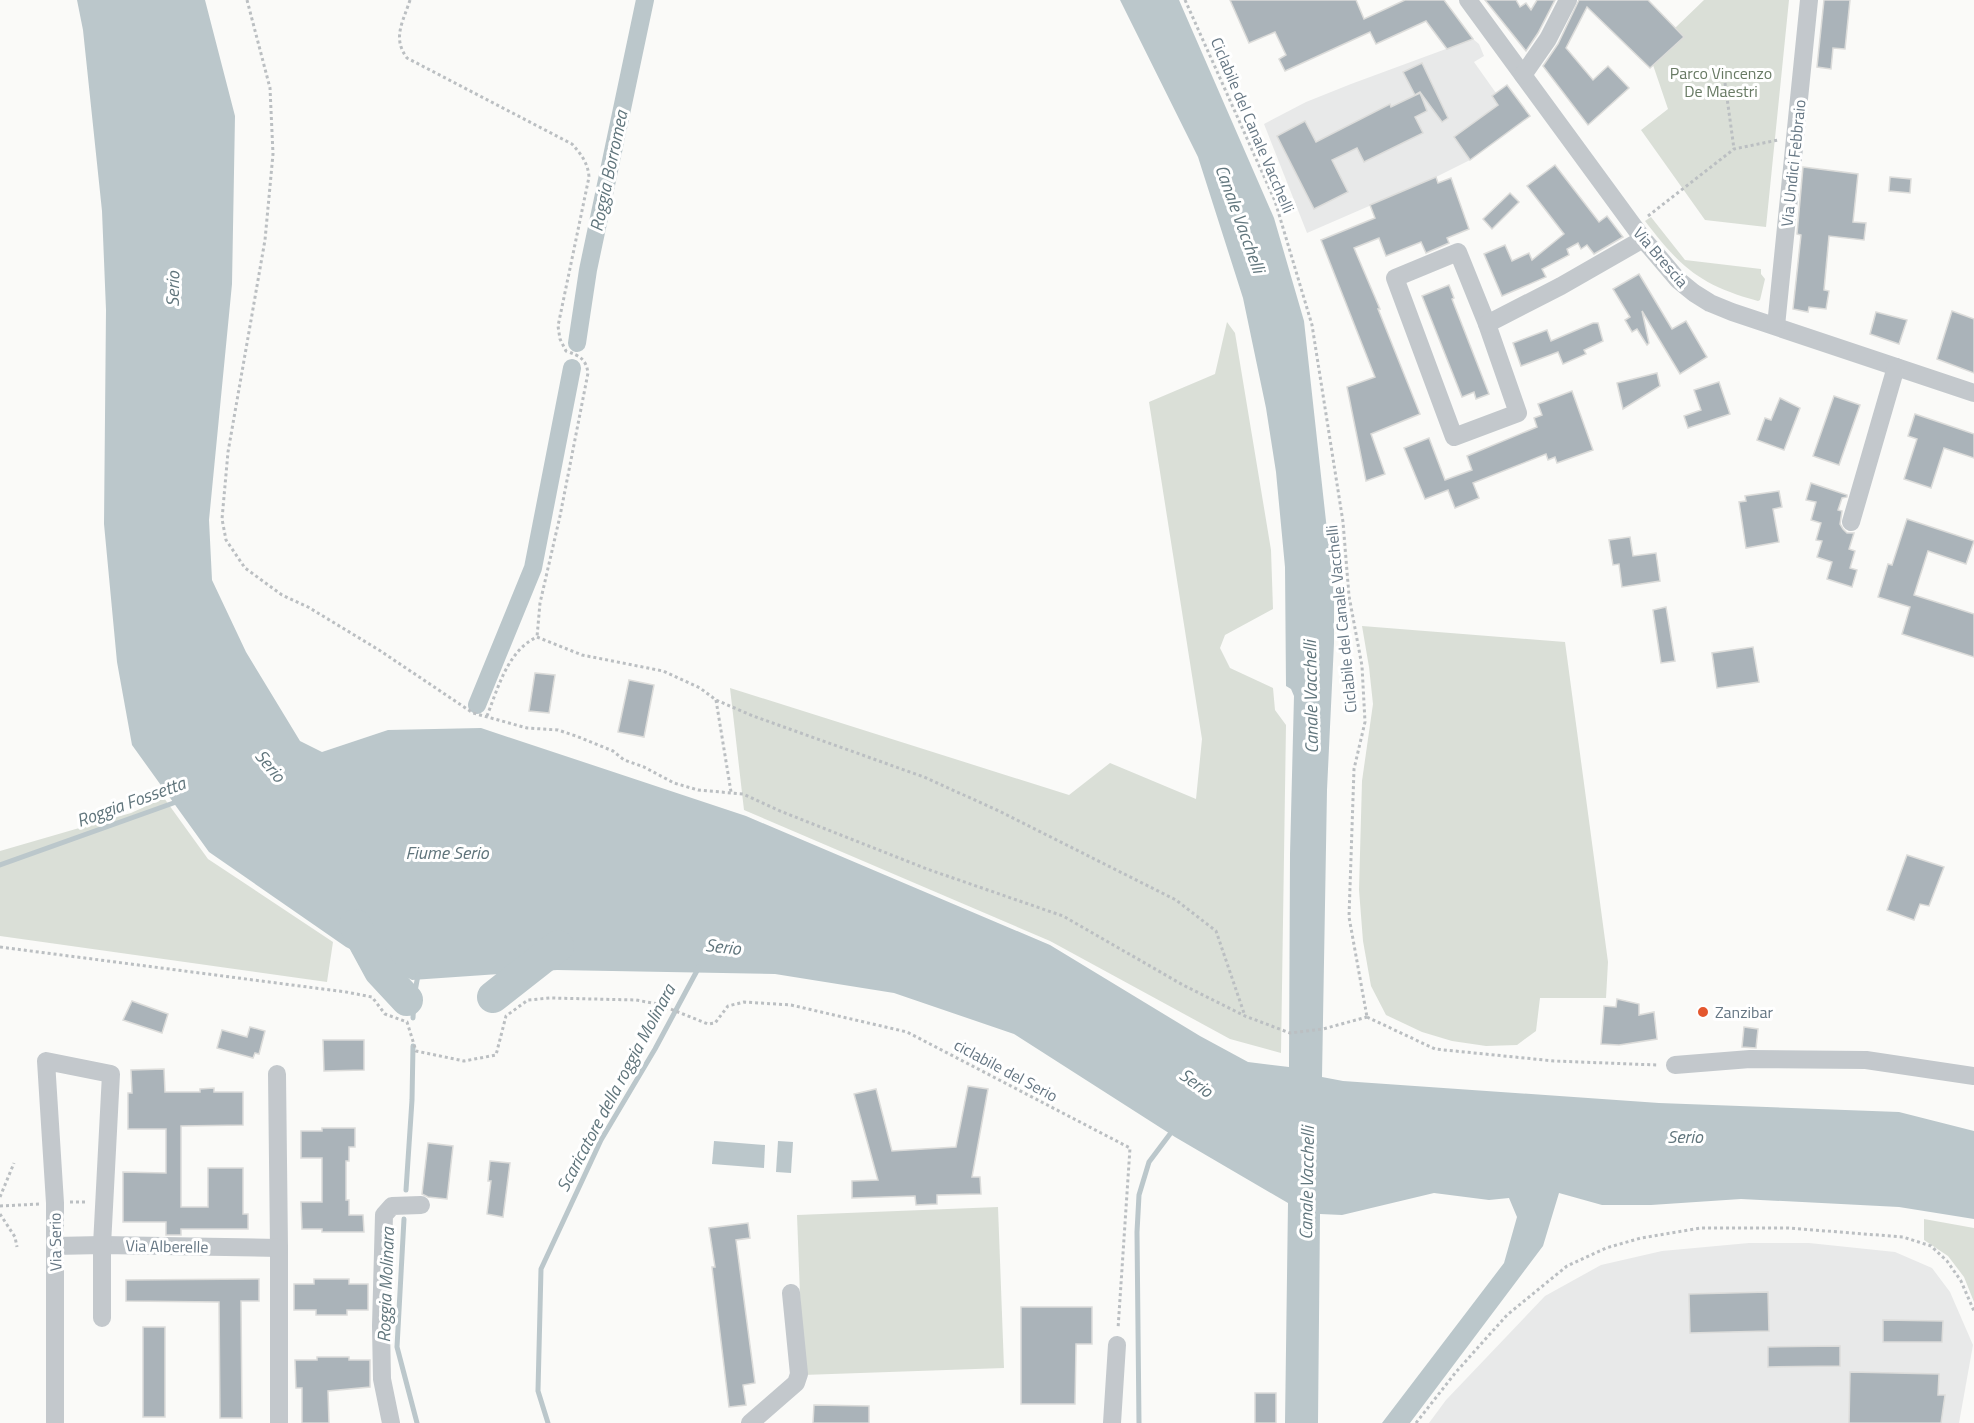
<svg xmlns="http://www.w3.org/2000/svg" width="1974" height="1423" viewBox="0 0 1974 1423" font-family="'Titillium Web',sans-serif">
<rect width="100%" height="100%" fill="#fafaf8"/>
<g fill="#e8e9e9">
<polygon points="1473,39 1479,44 1484,56 1474,62 1496,93 1492,96 1498,105 1454,137 1470,160 1436,177 1307,233 1264,124 1306,102 1351,84"/>
<polygon points="1749,1243 1809,1243 1895,1252 1932,1268 1950,1292 1973,1345 1959,1423 1429,1423 1446,1400 1545,1296 1601,1265 1662,1251"/>
</g>
<g fill="#dadfd7">
<polygon points="1704,0 1789,0 1766,227 1705,220 1641,130 1668,109 1653,65 1684,37 1675,28"/>
<path d="M1651 217 1685 260 1761 269V274L1765 279 1760 300 1758 301C1700 285 1681 268 1645 221Z"/>
<polygon points="1227,322 1235,333 1271,550 1273,609 1225,635 1220,648 1230,668 1273,688 1275,710 1286,725 1281,1053 1230,1039 1050,941 744,810 730,688 1069,795 1110,763 1196,799 1202,739 1149,402 1215,374"/>
<polygon points="1362,626 1565,642 1608,962 1606,998 1540,998 1536,1031 1517,1045 1486,1046 1452,1041 1422,1032 1386,1015 1371,986 1363,941 1359,890 1362,781 1373,704 1369,667"/>
<polygon points="164,798 208,859 333,942 327,982 0,936 0,851 131,813"/>
<polygon points="998,1207 1004,1368 803,1375 797,1215"/>
<polygon points="1924,1219 1974,1228 1974,1302 1964,1277 1948,1256 1924,1240"/>
</g>
<g fill="#bbc7cb">
<polygon points="77,0 205,0 235,116 232,284 209,520 212,580 246,652 300,741 322,752 388,730 481,728 746,816 1050,945 1200,1036 1248,1062 1289,1067 1290,854 1294,696 1291,689 1286,686 1285,567 1276,472 1266,408 1243,298 1198,157 1120,0 1179,0 1274,218 1304,321 1334,594 1334,643 1327,790 1322,1077 1343,1081 1659,1103 1899,1112 1974,1131 1974,1219 1899,1207 1741,1199 1651,1205 1602,1205 1559,1193 1543,1246 1410,1423 1382,1423 1504,1263 1517,1217 1509,1198 1489,1200 1434,1193 1342,1215 1320,1214 1318,1423 1285,1423 1288,1203 1175,1137 1014,1034 894,993 775,974 557,970 412,980 346,947 209,852 132,745 117,662 104,524 106,310 102,211 83,30"/>
<polygon points="714,1141 765,1145 764,1168 712,1164"/>
<polygon points="778,1141 793,1142 791,1173 776,1172"/>
</g>
<g fill="none" stroke-linecap="round" stroke-linejoin="round">
<g stroke="#bbc7cb" stroke-width="5">
<polyline points="0,865 179,801"/>
<polyline points="413,1018 414,997 418,975"/>
<polyline points="406,1190 412,1100 413,1046"/>
<polyline points="404,1219 397,1347 417,1423"/>
<polyline points="548,1423 538,1391 541,1269 601,1140 655,1049 699,967"/>
<polyline points="1139,1423 1137,1232 1139,1195 1149,1162 1170,1134"/>
</g>
<g stroke="#bbc7cb" stroke-width="18">
<polyline points="577,343 588,270 645,0"/>
<polyline points="477,705 533,568 572,368"/>
</g>
<g stroke="#bbc7cb" stroke-width="32">
<polyline points="355,925 380,971 407,1000"/>
<polyline points="493,997 558,946"/>
</g>
</g>
<g fill="#aab3b9" stroke="#dcdcda" stroke-width="1.5">
<polygon points="1230,0 1356,0 1364,19 1405,0 1444,0 1473,39 1447,49 1426,21 1376,44 1370,32 1285,71 1279,59 1286,55 1275,32 1249,43"/>
<polygon points="1485,0 1516,0 1520,7 1526,3 1531,10 1537,0 1555,0 1538,33 1526,51"/>
<polygon points="1579,0 1648,0 1684,37 1650,68 1587,7 1566,48 1593,80 1608,66 1629,88 1588,125 1543,66 1558,44"/>
<polygon points="1824,0 1850,0 1845,49 1833,48 1831,69 1817,67"/>
<polygon points="1422,63 1448,118 1442,122 1420,92 1415,95 1403,72"/>
<polygon points="1507,85 1530,116 1470,160 1454,137 1498,105 1492,96"/>
<polygon points="1420,93 1427,111 1415,117 1423,133 1364,162 1357,148 1332,160 1348,192 1314,209 1277,136 1305,121 1316,142 1390,104 1391,107"/>
<polygon points="1555,165 1599,222 1607,216 1623,237 1594,254 1587,245 1581,249 1578,243 1567,249 1569,255 1542,269 1546,277 1502,296 1484,254 1505,245 1512,261 1529,253 1532,260 1564,234 1527,186"/>
<polygon points="1803,167 1858,174 1853,222 1866,223 1864,240 1829,236 1824,290 1829,291 1826,309 1809,307 1808,312 1793,309 1801,235 1797,234"/>
<polygon points="1436,177 1438,183 1451,178 1469,229 1447,238 1449,243 1426,253 1421,242 1386,256 1379,238 1354,248 1380,309 1378,309 1420,414 1371,434 1385,474 1366,481 1347,387 1375,377 1321,240 1375,218 1370,205"/>
<polygon points="1890,177 1911,179 1910,193 1889,191"/>
<polygon points="1510,193 1519,202 1492,229 1483,219"/>
<polygon points="1639,274 1672,329 1686,321 1707,357 1680,374 1642,311 1649,343 1647,345 1637,329 1632,332 1625,320 1630,317 1613,289"/>
<polygon points="1449,285 1454,298 1452,299 1489,394 1476,399 1474,392 1462,397 1422,296"/>
<polygon points="1952,311 1974,319 1974,373 1937,359"/>
<polygon points="1876,312 1907,320 1899,344 1870,334"/>
<polygon points="1593,323 1598,323 1603,341 1584,350 1586,354 1563,364 1558,352 1521,366 1513,343 1547,330 1551,341"/>
<polygon points="1657,373 1660,386 1623,409 1617,383"/>
<polygon points="1719,382 1730,414 1688,428 1684,416 1701,410 1694,390"/>
<polygon points="1572,391 1593,450 1557,463 1555,457 1548,460 1546,454 1473,483 1479,498 1455,508 1448,490 1425,499 1404,448 1429,438 1445,480 1472,470 1467,456 1537,427 1534,418 1542,415 1538,404"/>
<polygon points="1834,396 1860,405 1839,465 1813,456"/>
<polygon points="1780,398 1800,408 1784,450 1757,440 1765,418 1771,420"/>
<polygon points="1915,414 1974,434 1974,458 1944,448 1931,488 1904,479 1917,439 1908,436"/>
<polygon points="1811,483 1847,495 1847,497 1842,498 1838,510 1842,511 1840,524 1843,529 1847,533 1854,533 1849,549 1855,551 1850,568 1857,570 1852,587 1827,579 1832,562 1817,557 1822,541 1816,540 1821,523 1811,520 1816,502 1806,500"/>
<polygon points="1779,491 1782,507 1773,509 1779,542 1746,548 1739,502 1746,501 1745,496"/>
<polygon points="1907,519 1974,541 1966,564 1928,551 1914,595 1974,614 1974,657 1902,634 1910,607 1878,597 1888,564 1892,565"/>
<polygon points="1630,537 1633,556 1656,553 1660,581 1622,587 1619,564 1613,565 1609,540"/>
<polygon points="1666,607 1675,661 1661,663 1653,610"/>
<polygon points="1753,647 1759,682 1717,688 1712,653"/>
<polygon points="535,673 555,675 549,713 529,711"/>
<polygon points="629,680 654,685 644,737 618,732"/>
<polygon points="1907,855 1944,867 1929,906 1920,904 1914,920 1887,910"/>
<polygon points="1617,999 1639,1004 1639,1015 1654,1012 1657,1039 1619,1045 1601,1044 1604,1006 1616,1007"/>
<polygon points="132,1001 168,1014 162,1033 123,1020"/>
<polygon points="250,1027 265,1031 259,1054 255,1053 253,1058 217,1048 222,1030 247,1037"/>
<polygon points="1744,1027 1758,1029 1756,1048 1742,1047"/>
<polygon points="323,1040 364,1040 364,1070 324,1071"/>
<polygon points="164,1069 165,1092 200,1092 200,1089 214,1088 214,1092 243,1092 243,1125 181,1126 181,1207 208,1207 208,1168 243,1168 243,1214 248,1214 248,1229 181,1229 181,1235 166,1235 166,1222 123,1222 123,1172 166,1173 166,1129 128,1129 128,1093 132,1093 131,1070"/>
<polygon points="968,1086 988,1089 972,1177 980,1177 981,1194 937,1195 937,1204 916,1205 915,1196 852,1198 852,1181 878,1180 854,1094 876,1089 892,1151 956,1147"/>
<polygon points="322,1128 355,1128 355,1147 349,1147 349,1161 346,1161 346,1200 349,1200 349,1215 363,1215 364,1232 322,1232 322,1229 302,1229 301,1202 322,1202 322,1158 301,1158 301,1131 322,1131"/>
<polygon points="428,1143 453,1146 447,1199 428,1197 422,1194"/>
<polygon points="490,1161 510,1163 503,1217 487,1214 491,1181 488,1181"/>
<polygon points="748,1223 750,1238 736,1240 755,1383 743,1385 746,1405 729,1407 712,1267 715,1267 709,1228"/>
<polygon points="259,1279 259,1301 241,1301 242,1418 220,1418 219,1302 126,1301 126,1280"/>
<polygon points="314,1279 349,1279 349,1284 368,1284 368,1310 347,1310 347,1315 316,1315 316,1310 294,1310 294,1284 314,1284"/>
<polygon points="1768,1292 1769,1331 1690,1333 1689,1294"/>
<polygon points="1021,1307 1092,1307 1092,1344 1076,1344 1075,1404 1021,1404"/>
<polygon points="1883,1320 1943,1321 1942,1342 1883,1342"/>
<rect x="143" y="1327" width="22" height="90"/>
<polygon points="1840,1346 1840,1366 1768,1367 1768,1347"/>
<polygon points="317,1357 349,1357 349,1360 370,1360 370,1387 328,1391 329,1423 302,1423 302,1388 296,1388 295,1360 317,1360"/>
<polygon points="1850,1372 1939,1374 1938,1395 1945,1395 1941,1423 1849,1423"/>
<rect x="1255" y="1393" width="21" height="30"/>
<polygon points="814,1405 869,1406 869,1423 813,1423"/>
</g>
<g fill="none" stroke-linecap="round" stroke-linejoin="round">
<g stroke="#bbbfc2" stroke-width="3" stroke-dasharray="3 3" stroke-linecap="butt">
<polyline points="247,0 270,88 273,154 265,240 228,452 222,519 226,540 245,568 282,595 308,607 379,650 473,713 527,728 558,730 576,736 613,751 624,760 644,767 674,783 698,790 743,794 780,811 927,869 1063,916 1183,985 1245,1016 1290,1033 1323,1029 1367,1017"/>
<path d="M410 0C403 22 392 38 407 58L572 144C581 154 588 163 589 177L558 326 560 339 566 351C580 356 586 359 588 373L560 516 540 603 537 637"/>
<polyline points="1185,0 1275,201 1312,325 1343,522 1349,596 1362,666 1365,722 1354,769 1349,917 1367,1017"/>
<polyline points="1725,83 1734,149"/>
<polyline points="1648,216 1734,149 1778,140"/>
<polyline points="716,700 731,792"/>
<path d="M487 716C498 688 508 650 537 637L582 655 663 671 700 688 716 700 753 716 924 777 999 811 1176 900 1216 931 1245 1016"/>
<polyline points="0,947 346,992 372,997 385,1014 407,1022 416,1051 464,1061 496,1055 506,1016 528,1000 550,998 636,1000 658,1004 708,1024 715,1023 728,1006 744,1002 791,1005 907,1032 1130,1148 1118,1329"/>
<polyline points="1367,1017 1435,1049 1554,1061 1657,1065"/>
<polyline points="0,1197 14,1163"/>
<polyline points="70,1202 88,1202"/>
<polyline points="0,1206 40,1204"/>
<polyline points="0,1214 15,1237 17,1247"/>
<polyline points="1416,1423 1456,1372 1507,1315 1567,1266 1606,1248 1641,1238 1701,1228 1788,1228 1903,1237 1931,1246 1947,1261 1961,1281 1974,1311"/>
</g>
<g stroke="#c3c8cc" stroke-width="18">
<polyline points="1468,0 1643,239 1662,261 1678,280 1694,293 1710,303 1732,312 1974,393"/>
<polyline points="1523,75 1548,39 1568,0"/>
<polygon points="1458,252 1487,324 1518,413 1454,437 1395,278"/>
<polyline points="1487,324 1561,286 1643,239"/>
<polyline points="1776,326 1809,0"/>
<polyline points="1851,522 1896,367"/>
<polyline points="1675,1065 1750,1059 1866,1060 1974,1076"/>
<polyline points="277,1074 279,1248 279,1423"/>
<polyline points="55,1246 102,1245 279,1248"/>
<polyline points="55,1423 55,1203 46,1061 111,1074 102,1245 102,1318"/>
<polyline points="391,1423 382,1379 381,1326 384,1215 392,1206 421,1205"/>
<polyline points="750,1423 796,1383 799,1374 791,1293"/>
<polyline points="1112,1423 1117,1345"/>
</g>
</g>
<circle fill="#e4572e" stroke="#fff" stroke-width="2" cx="1703" cy="1012" r="6"/>
<g text-anchor="middle" stroke-width="6" stroke-linejoin="round" paint-order="stroke">
<g font-size="16" fill="#687a64" stroke="#fff">
<text x="1721" y="79">Parco Vincenzo<tspan x="1721" dy="18">De Maestri</tspan></text>
</g>
<g font-size="16" fill="#657683" stroke="#fff">
<text transform="translate(1253 125) rotate(67)" y="6">Ciclabile del Canale Vacchelli</text>
<text transform="translate(1793 163) rotate(-84)" y="6">Via Undici Febbraio</text>
<text transform="translate(1661 257) rotate(49)" y="6">Via Brescia</text>
<text transform="translate(1341 619) rotate(-96)" y="6">Ciclabile del Canale Vacchelli</text>
<text transform="translate(1006 1070) rotate(28)" y="6">ciclabile del Serio</text>
<text transform="translate(55 1242) rotate(-91)" y="6">Via Serio</text>
<text transform="translate(167 1246) rotate(1)" y="6">Via Alberelle</text>
</g>
<g font-size="16" fill="#657683" stroke="#fff" text-anchor="start">
<text x="1715" y="1018">Zanzibar</text>
</g>
<g font-size="18" font-style="italic" fill="#60757c" stroke="#fff">
<text transform="translate(609 171) rotate(-78)" y="6">Roggia Borromea</text>
<text transform="translate(1240 219) rotate(70)" y="6">Canale Vacchelli</text>
<text transform="translate(173 289) rotate(-89)" y="6">Serio</text>
<text transform="translate(1311 697) rotate(-91)" y="6">Canale Vacchelli</text>
<text transform="translate(270 766) rotate(50)" y="6">Serio</text>
<text transform="translate(131 802) rotate(-20)" y="6">Roggia Fossetta</text>
<text x="447" y="859">Fiume Serio</text>
<text transform="translate(723 947) rotate(6)" y="6">Serio</text>
<text transform="translate(1196 1083) rotate(36)" y="6">Serio</text>
<text transform="translate(616 1088) rotate(-62)" y="6">Scaricatore della roggia Molinara</text>
<text x="1685" y="1143">Serio</text>
<text transform="translate(1307 1183) rotate(-89)" y="6">Canale Vacchelli</text>
<text transform="translate(386 1285) rotate(-88)" y="6">Roggia Molinara</text>
</g>
</g>
</svg>
